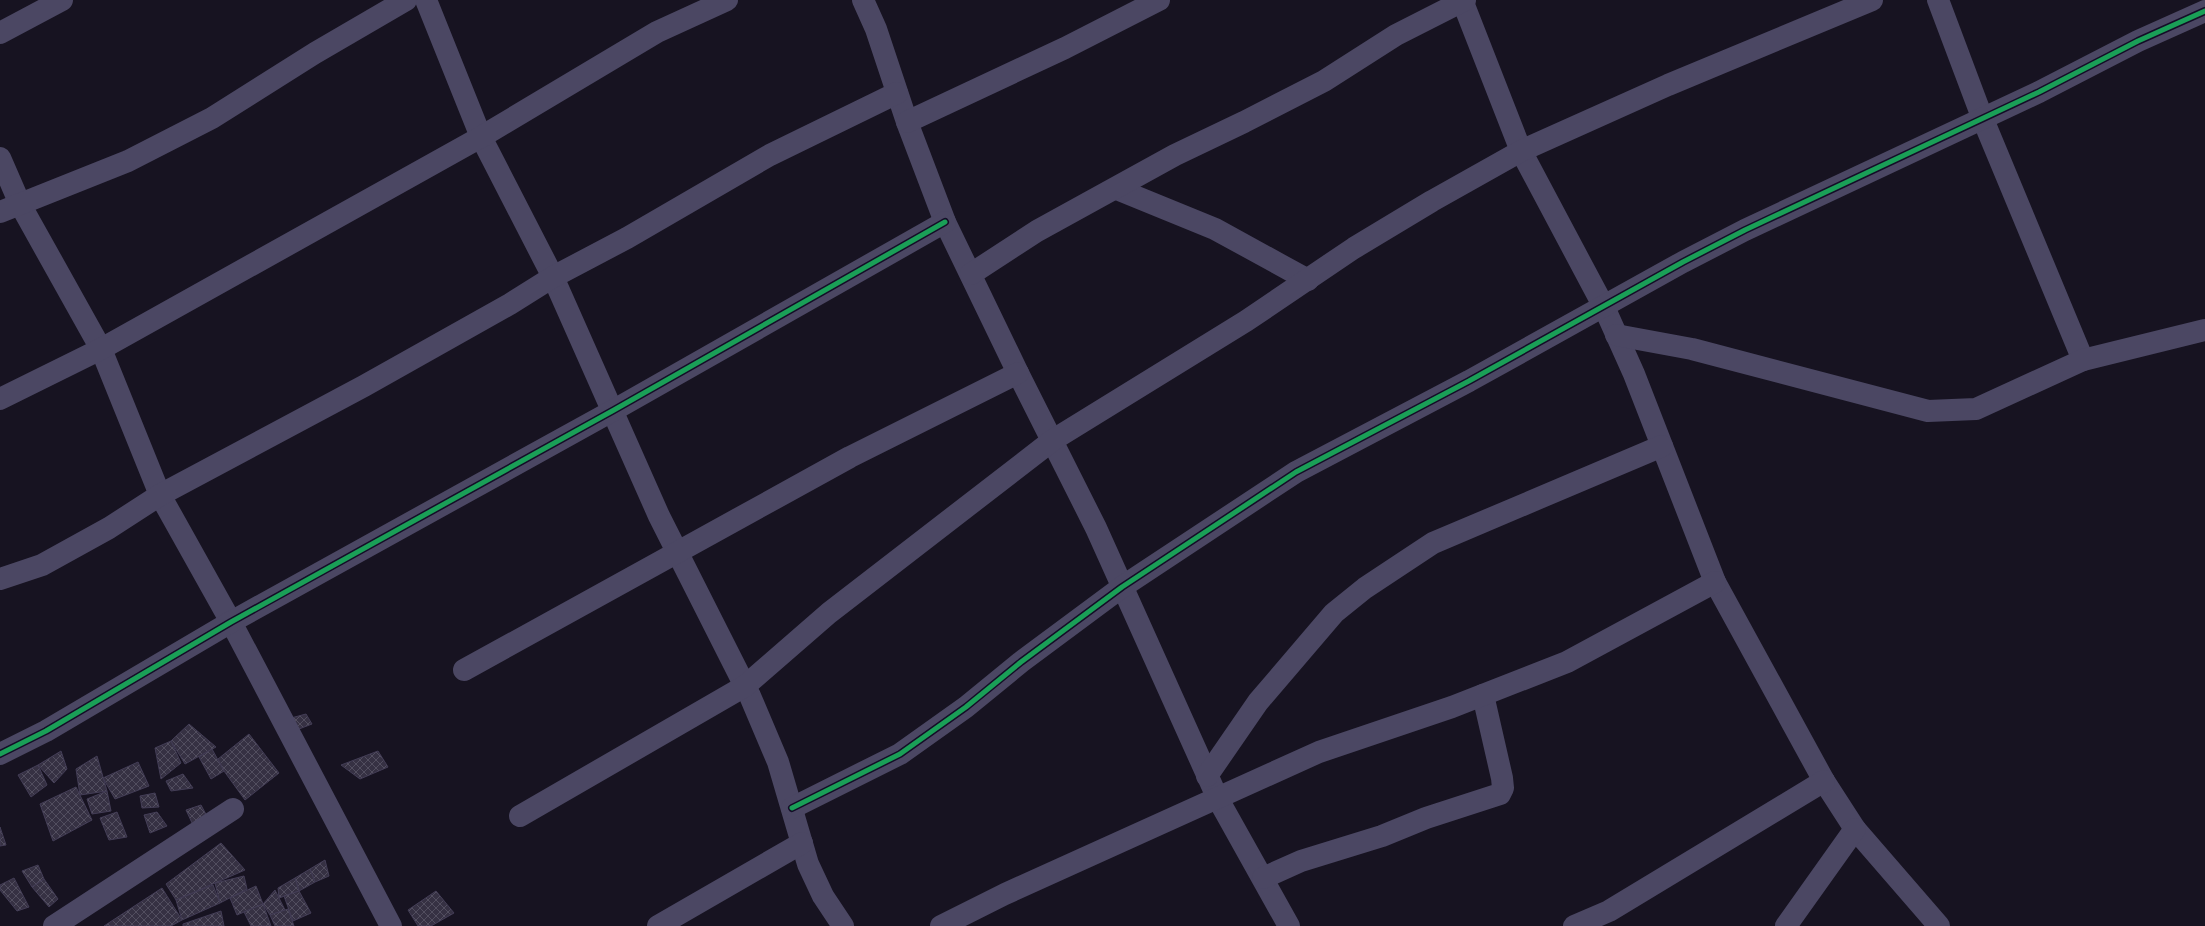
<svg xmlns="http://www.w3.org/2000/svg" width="2205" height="926" viewBox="0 0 2205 926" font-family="Karla,sans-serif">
<defs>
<pattern id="building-cross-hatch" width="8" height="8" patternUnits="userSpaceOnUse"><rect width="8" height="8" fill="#363143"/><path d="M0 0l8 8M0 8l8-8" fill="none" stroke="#524e5f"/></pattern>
</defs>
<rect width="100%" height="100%" fill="#171321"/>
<g fill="url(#building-cross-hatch)" stroke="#433d56">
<polygon points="306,714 312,724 299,729 291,718"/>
<polygon points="189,724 216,747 185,764 171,741"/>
<polygon points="249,734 279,773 245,800 224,771 218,759"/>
<polygon points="171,741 181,763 161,779 155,748"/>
<polygon points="212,749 224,771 211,779 199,757"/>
<polygon points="61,751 67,769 54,783 38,765"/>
<polygon points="378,751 388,767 360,779 341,765"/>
<polygon points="97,756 107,791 80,795 76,769"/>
<polygon points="138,762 149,786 115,799 103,778"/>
<polygon points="38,765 47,785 31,797 18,775"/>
<polygon points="183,774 193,788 171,791 166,781"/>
<polygon points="76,787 92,820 53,841 40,804"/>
<polygon points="107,791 111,811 92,814 87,799"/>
<polygon points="155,793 159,807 142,808 140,796"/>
<polygon points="201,805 209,820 193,825 186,810"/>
<polygon points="117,812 127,837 109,840 100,818"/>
<polygon points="157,812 167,826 150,833 144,815"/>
<polygon points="0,827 6,845 0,846"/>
<polygon points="221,843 245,870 176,900 166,884"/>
<polygon points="325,860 329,876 315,882 310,869"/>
<polygon points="38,865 44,879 32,887 22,871"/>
<polygon points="310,869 315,882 299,891 295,878"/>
<polygon points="244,876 247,889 220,903 215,883"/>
<polygon points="14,878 29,907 17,911 0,890 0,885"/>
<polygon points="295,878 299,891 279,898 278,888"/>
<polygon points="44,879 58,899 49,907 32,887"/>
<polygon points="213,885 220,903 182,920 176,900"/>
<polygon points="256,886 263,904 237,915 230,898"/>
<polygon points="162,888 182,920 171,926 104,926"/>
<polygon points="275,890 285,910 270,915 263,904"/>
<polygon points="299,891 311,913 293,921 284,896"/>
<polygon points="436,891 454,913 431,926 418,926 408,910"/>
<polygon points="263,904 271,926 251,926 244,912"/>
<polygon points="288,909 294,926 275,926 270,915"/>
<polygon points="221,911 224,926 183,926 183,924"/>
</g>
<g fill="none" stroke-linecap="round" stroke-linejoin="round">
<g stroke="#4b4763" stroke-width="22">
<polyline points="426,0 481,137 553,277 659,516 750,696 778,762 808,864 823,896 843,926"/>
<polyline points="863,0 876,29 907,122 945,222 1018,373 1096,528 1218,799 1289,926"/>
<polyline points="1462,0 1521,151 1604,307 1634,374 1715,582 1824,781 1855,829 1939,926"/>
<polyline points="1938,0 1982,117 2083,360"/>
<polyline points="0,33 62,0"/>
<polyline points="907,122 1065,48 1159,0"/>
<polyline points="0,158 20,204 101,349 160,495 231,622 391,926"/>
<polyline points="1117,189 1215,229 1308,280"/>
<polyline points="0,212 128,161 212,118 315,53 406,0"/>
<polyline points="971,274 1037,231 1175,155 1244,122 1324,81 1396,35 1465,0"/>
<polyline points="1616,335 1692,349 1928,411 1976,409 2083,360 2205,330"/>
<polyline points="0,399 101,349 481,137 657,32 727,0"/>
<polyline points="0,579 42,565 109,528 160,495 364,386 510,304 553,277 627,238 770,155 897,93"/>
<polyline points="464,670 850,457 1018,373"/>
<polyline points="0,754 46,731 231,622 614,410 945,222"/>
<polyline points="1207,776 1258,702 1334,613 1365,588 1433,543 1662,446"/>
<polyline points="792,808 900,754 966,707 1021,662 1122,587 1296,472 1469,381 1683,262 1745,230 2039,92 2138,41 2205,11"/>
<polyline points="520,816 745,686 829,613 1053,440 1246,321 1354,248 1432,201 1521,151 1668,85 1872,0"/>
<polyline points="1263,878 1301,861 1382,836 1426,818 1500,794 1503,788 1502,778 1483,695"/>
<polyline points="54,926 233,809"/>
<polyline points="658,926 802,843"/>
<polyline points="941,926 1005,894 1319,752 1452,707 1567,662 1715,582"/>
<polyline points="1574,926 1609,911 1824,781"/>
<polyline points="1786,926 1855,829"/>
</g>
<g stroke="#140d27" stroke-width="8">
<g id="cycleway">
<polyline points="0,754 46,731 231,622 614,410 945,222"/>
<polyline points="792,808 900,754 966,707 1021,662 1122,587 1296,472 1469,381 1683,262 1745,230 2039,92 2138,41 2205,11"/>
</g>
</g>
<use href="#cycleway" stroke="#1a9f57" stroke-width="5"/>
</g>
</svg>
